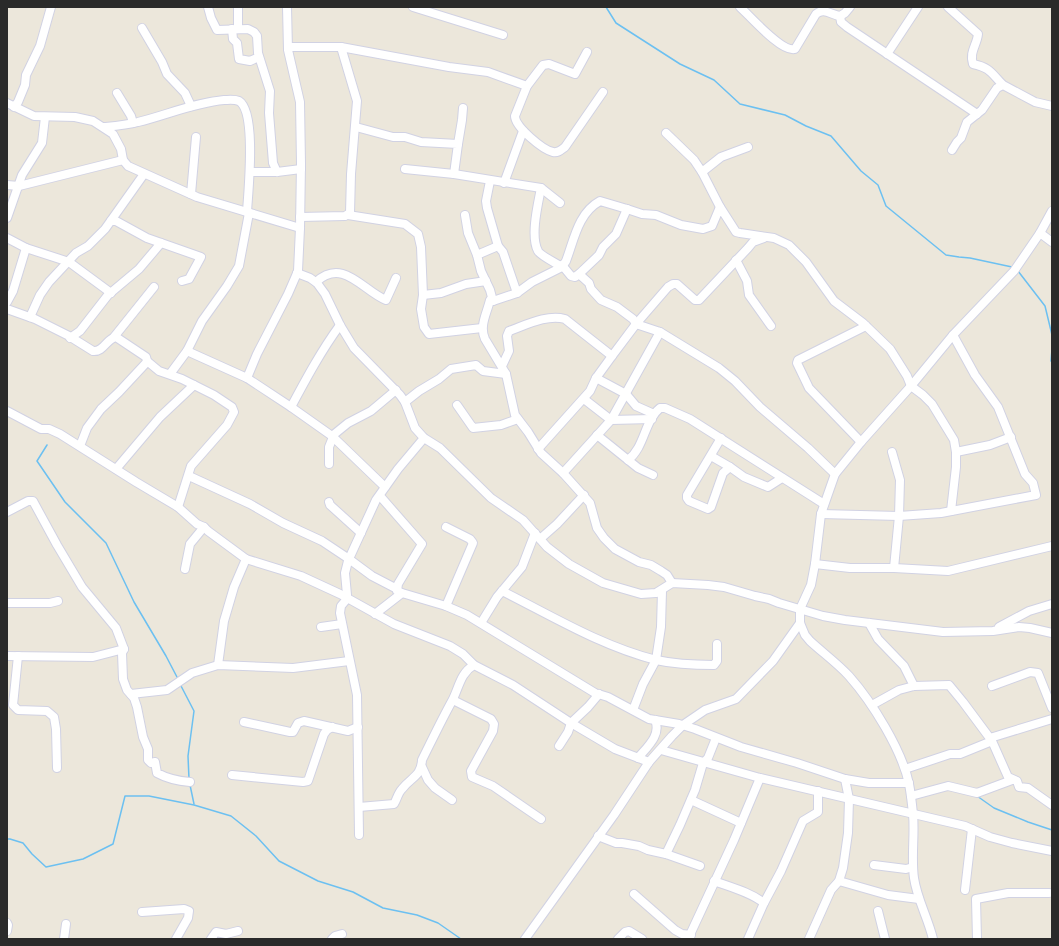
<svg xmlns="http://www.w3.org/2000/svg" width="1059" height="946" viewBox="0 0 1059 946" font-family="'Noto Sans',sans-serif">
<rect width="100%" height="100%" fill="#ece7db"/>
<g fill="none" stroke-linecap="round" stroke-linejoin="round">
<g stroke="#6cc0f1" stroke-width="1.5">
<polyline points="606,7 616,23 680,64 714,80 740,104 785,115 806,126 831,136 861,171 878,185 886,206 946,255 959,257 970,258 1012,267"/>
<polyline points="1018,271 1045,306 1052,335"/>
<polyline points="1052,349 1051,361 1052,362"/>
<polyline points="47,445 37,461 65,502 106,543 134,602 166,656 178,679"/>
<polyline points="180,684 194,711 188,756 189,779"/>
<polyline points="190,785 194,804"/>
<polyline points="977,796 994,808 1028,822 1052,830"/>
<polyline points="7,839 10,839 23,843 32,854 46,867 83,859 113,844 125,796 149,796 194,805 231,816 256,836 279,861 318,881 353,892 383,908 417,915 438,923 461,939"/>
</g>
<g stroke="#d1d2e3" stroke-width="10">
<g id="minor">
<polyline points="208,7 211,18 217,30 248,29 254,32 257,36 258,53 270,91 269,113 273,163 277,172"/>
<polyline points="413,7 503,35"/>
<path d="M740 7C750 16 782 53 795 49L816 14C824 7 831 15 840 16L845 13 850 7"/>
<path d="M948 7 978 34C977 45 969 52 973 64 991 68 991 73 1003 85"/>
<polyline points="840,16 841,22 847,27 977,114"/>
<polyline points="142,28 162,62 167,74 185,93 191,106"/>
<polyline points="232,29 233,39 237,43 239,59 250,61 259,57"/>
<polyline points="238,29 238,7"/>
<polyline points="288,47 341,47 449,67 488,72 527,86"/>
<path d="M587 52 575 74 549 64 543 65 527 86 515 116C515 127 543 150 553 152 558 153 561 150 565 147L603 92"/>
<polyline points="887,54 918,7"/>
<polyline points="117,93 131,116 133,123"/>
<polyline points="7,103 34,116 75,117 93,121 113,134 121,149 123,160 128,166 197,197 300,228"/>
<polyline points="14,107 18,102 25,85 26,75 40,46 51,7"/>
<path d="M104 127C115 126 127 125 138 122 167 115 193 103 224 100 228 100 234 99 239 101 257 112 248 193 247 212"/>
<polyline points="356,127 393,137 405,137 421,142 458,144 454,174"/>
<polyline points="666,133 694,160 702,172 720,207"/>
<polyline points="458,144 462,120 463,108"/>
<polyline points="952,150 957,142 961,138 967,122 982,110 997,88 1003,85 1005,86 1035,102 1052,106"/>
<polyline points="405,169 454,174 541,188 560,203"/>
<polyline points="250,172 277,172 301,169"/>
<polyline points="702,172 721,157 748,147"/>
<polyline points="504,183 523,131"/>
<polyline points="7,185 19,186 123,160"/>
<path d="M541 188C538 204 530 236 538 251 541 256 556 263 562 267"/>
<polyline points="191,194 196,137"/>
<polyline points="348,215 405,224 418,234 421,247 423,295 421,309 424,327 429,334 482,328"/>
<path d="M465 215 468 233 477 255 481 271 490 290 493 301 490 300C487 313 479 326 485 339L506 374 515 415 528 432 541 453 563 473 590 503 597 528 604 538 615 549 639 562 651 565 661 571 667 575 672 583"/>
<polyline points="300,217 345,216 350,213 351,174 357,101 341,47"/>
<polyline points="7,218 22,175 42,143 45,117"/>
<polyline points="111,221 116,221 147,238 201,257 189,279 182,281"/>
<polyline points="1040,233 1052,242"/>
<polyline points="7,238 26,248 13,291 7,302"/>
<polyline points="498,246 503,252 517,293"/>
<polyline points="26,248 69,262 111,293"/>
<polyline points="477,255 498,246 487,208 486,201 490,181"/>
<polyline points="736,260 747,281 749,295 771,326"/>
<polyline points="562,265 571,276 575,277 579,274 599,255 603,247 616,234 627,209"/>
<polyline points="297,273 310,278 317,283 325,294 340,325 354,348 400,395 405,402 415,428 424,438 440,448 491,498 523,520 547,547 569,564 603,583 641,594 656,593 672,583 708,585 724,587 755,596 769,599 779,603 823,616 845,620 943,632 993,631 1019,627 1030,628 1052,633"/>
<polyline points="579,274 589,283 591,289 601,300 617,307 633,319 636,324 660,332 719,368 735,381 760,407 808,448 835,474"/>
<path d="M316 282C343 257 363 291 386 300L396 278"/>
<polyline points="423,295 441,293 466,284 486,281"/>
<path d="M493 301 517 293 532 282 562 267 566 261C574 240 578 213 600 201L627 209 642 214 656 215 681 225 703 229 712 226 720 207 736 232 740 233 774 238 789 245 806 262 834 301 863 323 890 349 907 376 911 386 923 395 932 404 954 440 956 452V467L951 511"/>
<path d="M7 309 35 319 69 336 93 351C104 352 106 339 116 337L146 357 147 361 146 363 119 392 101 409 87 428 80 446"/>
<polyline points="30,317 40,295 49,282 76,253 88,246 105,229 144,174"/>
<polyline points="114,337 154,287"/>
<polyline points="70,338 80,331 108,295 139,269 161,243"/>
<polyline points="187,351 247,378 291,407 332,436 385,487"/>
<polyline points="147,361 159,371 182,379 214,395 232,407 234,412 227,425 191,466 178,507"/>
<path d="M502 366 509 351 507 336 509 331C526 325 547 314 565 319L612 356"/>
<polyline points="170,374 187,351 202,321 227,286 239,266 249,213"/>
<polyline points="247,378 257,354 288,294 298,271 300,228 301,164 300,102 288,50 287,7"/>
<polyline points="596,378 626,394 636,406 654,414"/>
<polyline points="584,399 611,420 652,419"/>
<polyline points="405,402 419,391 439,379 451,369 476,365 483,371 506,374"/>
<polyline points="457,405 473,428 501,425 518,419"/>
<path d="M291 407C306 379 321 351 340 325"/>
<polyline points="7,411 41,429 49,429 60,434 136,482 178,507 197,524 204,527 208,531 246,559 301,576 340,594 394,624 450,646 463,654 474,665"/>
<polyline points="597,435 638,468 653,475"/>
<polyline points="332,436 348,423 371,411 396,390"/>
<polyline points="721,438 687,495 687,498 689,501 708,509 711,507 723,473 730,467"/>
<polyline points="861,442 809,388 797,363 798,360 866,326"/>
<polyline points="538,449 590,391 596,378 612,356 636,324 668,287 673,284 677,284 695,300 699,300 748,248 753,242 764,238"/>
<polyline points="892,452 900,480 899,516 894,568"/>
<polyline points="956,452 990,445 1011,437"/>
<polyline points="711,456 730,467 744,477 768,487 782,478"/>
<path d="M628 460C645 447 644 421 660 408H665L690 419 824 504"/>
<polyline points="329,464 329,447 333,437"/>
<polyline points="116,469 160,417 194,385"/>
<polyline points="563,473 611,420 660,332"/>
<polyline points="189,476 250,504 283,523 322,541 349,559 372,576 397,589"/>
<polyline points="380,496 422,544 398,584 397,591 400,592"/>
<polyline points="329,502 330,505 361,533"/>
<path d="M7 512 28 501H33L57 545 82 587 116 628 124 649 122 653 123 679 127 690 134 698 137 707 143 737 148 749V760L151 763 155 762 157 773C168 779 178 781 190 782"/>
<polyline points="821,514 899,516 941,513 1036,495 1033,483 1025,474 998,407 975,375 953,335"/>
<polyline points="446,527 470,539 473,543 446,606"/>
<polyline points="540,539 557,524 584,495"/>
<polyline points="815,564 850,568 894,568 948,571 1052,546"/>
<polyline points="185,569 190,544 204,527"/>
<path d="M502 591C552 616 601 646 656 660 674 664 695 665 714 665L717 661V644"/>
<polyline points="7,603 50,603 58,601"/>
<polyline points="375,614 402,593 446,606 467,615 595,693 608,697 649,719 679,724 695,729 741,747 797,763 845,779 869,783 909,783"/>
<polyline points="481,623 497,597 522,567 535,533"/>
<polyline points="869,623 878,639 904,666 914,686"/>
<polyline points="321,627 342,624"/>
<polyline points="999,627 1029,611 1052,604"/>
<polyline points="7,656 93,657 124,649"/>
<polyline points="18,656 13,705 18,710 47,711 54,717 56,729 57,768"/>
<polyline points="218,665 224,621 234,587 246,559"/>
<polyline points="992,686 1030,672 1038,673 1052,708"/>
<polyline points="131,694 167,690 192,673 218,665 293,668 349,661"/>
<polyline points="453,700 491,719 494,724 493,731 471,771 472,777 493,786 541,819"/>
<polyline points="872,705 899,690 914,686 949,685 963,702 992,741 1008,777 1017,781 1019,787 1028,788 1052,805"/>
<polyline points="633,710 643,684 656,660 661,627 662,591"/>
<polyline points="244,722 290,732 293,732 298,723 304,721 348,731 358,727"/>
<polyline points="990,738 1052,719"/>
<polyline points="559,746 568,732 571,723 588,707 599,694"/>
<polyline points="661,750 760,778 965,826 990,837 1012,843 1052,851"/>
<path d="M638 758C646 748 662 735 655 720"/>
<polyline points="422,767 428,780 435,788 452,800"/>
<polyline points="905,769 950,754 960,754 992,741"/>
<polyline points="232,775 303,782 308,781 324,734 327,730 332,727"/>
<polyline points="911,796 948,786 977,793 1012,780"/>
<polyline points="691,800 741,823"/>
<path d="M359 807 394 804C397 799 398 793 402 789 411 777 421 777 422 760 432 740 441 721 452 701 459 688 460 673 474 665L513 685 571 723 615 749 649 762"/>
<polyline points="359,835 357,695 340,613 341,606 346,600 347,595 345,573 348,561 376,500 398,469 424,438"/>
<polyline points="598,836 616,843 622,843 639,846 648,850 666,854 700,866"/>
<polyline points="666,854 680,825 695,790 703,763 708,758 716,738"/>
<polyline points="874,865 906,869 913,867"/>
<path d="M714 881C730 887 750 892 764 903"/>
<polyline points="839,881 888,895 919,899"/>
<polyline points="965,890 972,829"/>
<polyline points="634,894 675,930 682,934 691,935"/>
<polyline points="878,911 885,939"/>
<polyline points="142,912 184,909 189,911 188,918 176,939"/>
<polyline points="7,923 8,925 7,931"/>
<polyline points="64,939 66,924"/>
<polyline points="211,939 216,932 226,934 238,931"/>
<polyline points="332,939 335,936 342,934"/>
<polyline points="525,939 614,815 649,762 672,736 683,725 705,710 736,699 773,661 800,623"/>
<polyline points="618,939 625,932 629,931 642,939"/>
<polyline points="688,939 734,840 760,778"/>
<polyline points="748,939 764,903 781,871 803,821 818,812 818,791"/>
<polyline points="809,939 831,890 839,881 843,868 848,833 849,799 845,779"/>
<path d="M933 939C928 918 917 899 914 878 911 857 915 835 913 814 912 804 911 794 909 784 902 750 872 702 849 676 837 663 823 653 810 641L805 635 800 623V609L811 585 815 564 821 514 835 474 861 442 911 386 953 335 1014 271 1040 233 1052 211"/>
<polyline points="977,939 976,899 1008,893 1049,893"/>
</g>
</g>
<use href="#minor" stroke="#fff" stroke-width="8"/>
</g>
<rect width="1059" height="946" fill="none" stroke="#2a2a2a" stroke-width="16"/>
</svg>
